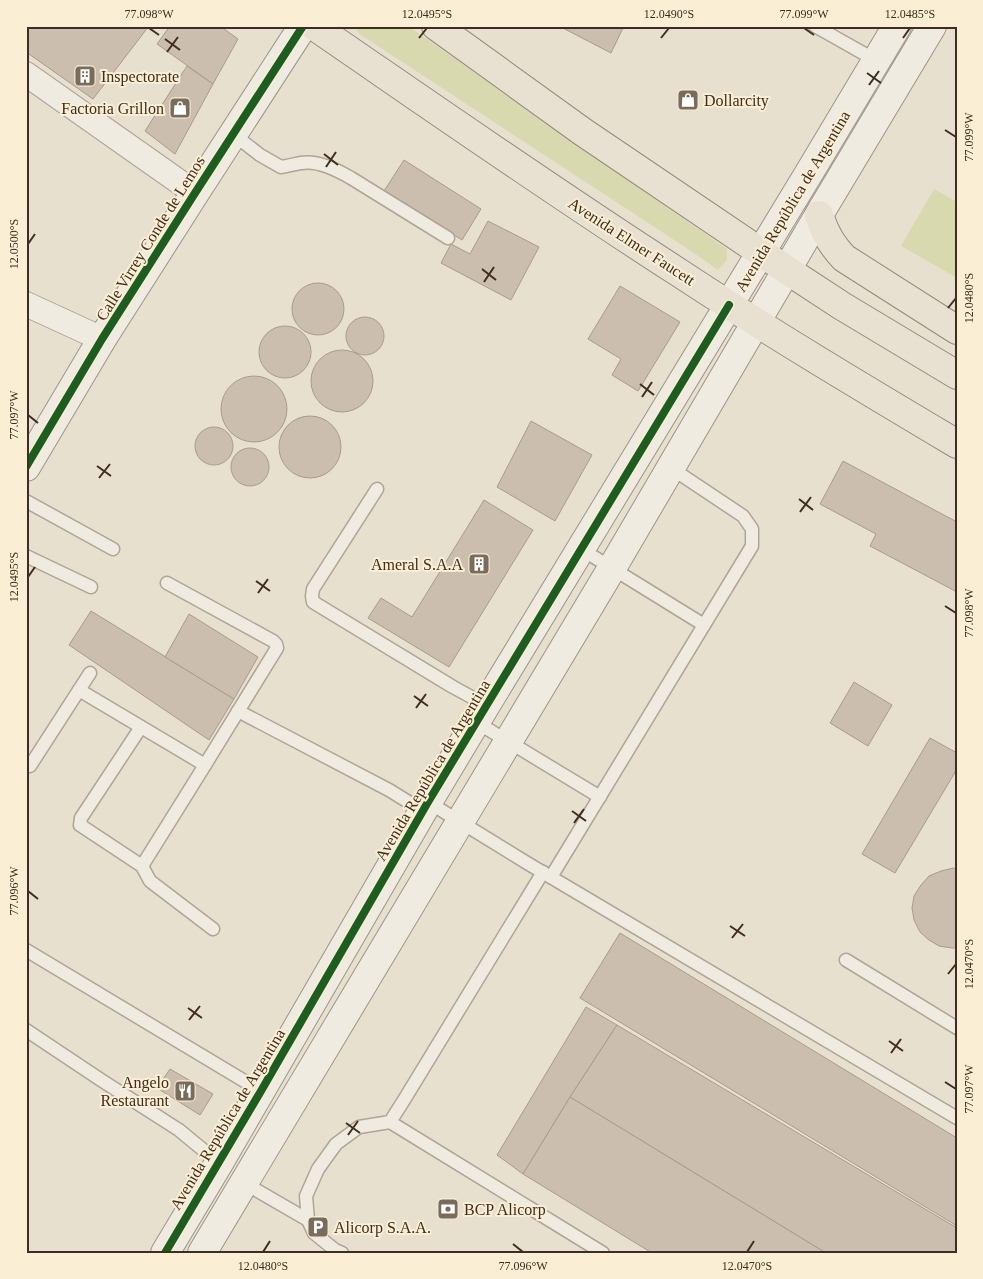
<svg xmlns="http://www.w3.org/2000/svg" width="983" height="1279" viewBox="0 0 983 1279" font-family="'Times New Roman',serif">
<rect width="100%" height="100%" fill="#e8e0ce"/>
<g fill="#d9d9af">
<polygon points="356,26 408,26 727,249 727,260 718,270 691,251 358,33"/>
<polygon points="934,189 957,202 957,278 901,246"/>
</g>
<g fill="#ccbeae" stroke="#a99b8c">
<polygon points="26,26 149,26 93,99 26,52"/>
<polygon points="170,26 220,26 238,39 213,84 157,44"/>
<polygon points="559,26 624,26 611,53"/>
<polygon points="187,66 213,84 175,154 145,131"/>
<polygon points="404,160 481,209 462,240 384,191"/>
<polygon points="488,221 539,247 511,300 441,263 451,244 470,254"/>
<circle cx="318" cy="309" r="26"/>
<polygon points="620,286 680,322 638,391 612,375 621,359 588,339"/>
<circle cx="365" cy="336" r="19"/>
<circle cx="285" cy="352" r="26"/>
<circle cx="342" cy="381" r="31"/>
<circle cx="254" cy="409" r="33"/>
<circle cx="310" cy="447" r="31"/>
<polygon points="531,421 592,455 555,521 497,487"/>
<circle cx="214" cy="446" r="19"/>
<circle cx="250" cy="467" r="19"/>
<polygon points="843,461 957,522 957,592 870,546 876,534 820,504"/>
<polygon points="484,500 533,530 449,667 368,618 381,598 412,617"/>
<polygon points="91,611 234,699 209,740 69,645"/>
<polygon points="189,614 258,657 234,699 165,657"/>
<polygon points="854,682 892,705 868,746 830,723"/>
<polygon points="930,738 957,753 957,769 895,873 862,854"/>
<polygon points="953,868 957,869 957,948 952,948 939,946 929,940 920,932 914,920 912,908 914,896 921,885 929,876 941,871"/>
<polygon points="620,933 957,1138 957,1226 580,998"/>
<polygon points="586,1007 617,1025 570,1097 523,1174 497,1155"/>
<polygon points="617,1025 957,1228 957,1253 826,1253 570,1097"/>
<polygon points="170,1069 213,1094 200,1115 157,1088"/>
<polygon points="570,1097 826,1253 652,1253 523,1174"/>
</g>
<g fill="none" stroke-linecap="round" stroke-linejoin="round">
<g stroke="#aea597" stroke-width="15">
<g id="lane">
<polyline points="815,26 877,61"/>
<path d="M233 134 260 155 281 167C288 166 295 164 301 163 318 160 337 170 351 178L448 238"/>
<polyline points="377,489 313,589 312,596 313,602 453,687 486,705"/>
<polyline points="26,501 113,549"/>
<polyline points="581,549 704,625"/>
<polyline points="26,556 91,587"/>
<polyline points="79,690 205,765"/>
<polyline points="238,711 389,790 423,811"/>
<polyline points="476,722 600,797"/>
<polyline points="141,727 81,818 80,825 142,866 150,881 213,929"/>
<polyline points="30,766 90,673"/>
<polyline points="428,802 527,863 957,1118"/>
<polyline points="142,866 205,765 277,648 276,644 273,641 167,583"/>
<polyline points="551,877 752,546 752,529 743,516 671,468"/>
<polyline points="26,950 261,1091"/>
<polyline points="846,960 957,1028"/>
<polyline points="26,1030 101,1080 179,1130 219,1163"/>
<polyline points="390,1122 603,1253"/>
<polyline points="244,1183 308,1220"/>
<polyline points="342,1253 335,1250 314,1233 308,1220 306,1196 318,1169 336,1144 359,1127 390,1122 404,1100 543,872"/>
</g>
</g>
<g stroke="#aea597" stroke-width="26">
<g id="street">
<polyline points="26,74 195,193"/>
<polyline points="26,304 102,339"/>
</g>
</g>
<g stroke="#9d9486" stroke-width="30">
<g id="secondary">
<polyline points="26,467 102,339 195,193 303,26"/>
<polyline points="165,1253 219,1163 428,802 486,705 809,173 897,26"/>
<polyline points="202,1253 612,568 823,208 932,26"/>
</g>
</g>
<g stroke="#938a7e" stroke-width="30">
<g id="primary">
<path d="M314 26C435 109 555 193 678 272 769 332 863 388 957 444"/>
<polyline points="436,26 583,132 787,270 842,306 957,375"/>
<path d="M819 215C825 233 831 244 844 258L957 330"/>
</g>
</g>
<use href="#lane" stroke="#f0ebe1" stroke-width="12"/>
<use href="#street" stroke="#f0ebe1" stroke-width="24"/>
<use href="#secondary" stroke="#f0ebe1" stroke-width="28"/>
<use href="#primary" stroke="#e8e1d1" stroke-width="28"/>
<g stroke="#faeed4" stroke-width="11">
<g id="cycleway">
<polyline points="26,467 102,339 195,193 303,26"/>
<polyline points="165,1253 261,1091 428,802 729,305"/>
</g>
</g>
<use href="#cycleway" stroke="#1b5e20" stroke-width="8"/>
</g>
<path fill="none" stroke="#3f2d1d" stroke-width="2" d="M149 28 159 35M804 28 814 35M419 38 427 28M661 38 669 28M903 38 910 28M165 39 180 50M167 52 178 37M867 73 881 83M869 85 879 71M945 130 956 137M324 154 338 165M326 167 336 152M28 244 35 234M482 269 496 280M484 282 494 267M948 308 956 298M640 384 654 395M642 397 652 382M28 415 38 423M97 466 111 476M99 478 110 464M799 499 813 510M800 512 811 497M28 577 35 567M256 581 270 591M258 593 268 579M945 606 956 613M414 696 428 706M416 708 426 694M572 811 586 821M574 823 584 809M28 891 38 899M730 926 745 936M732 938 743 924M948 974 956 964M188 1008 202 1018M189 1020 200 1006M889 1041 903 1051M891 1053 901 1039M945 1082 956 1089M346 1123 360 1133M348 1135 358 1121M513 1244 523 1252M263 1252 270 1241M747 1252 754 1241"/>
<defs>
<g id="building-square" transform="scale(1.125)"><rect x="-9" y="-9" width="18" height="18" rx="4" fill="#7a6c5b" stroke="#faeed4"/><path d="M-4-6H4V6H1V3H-1V6H-4ZM-2.5-4.3h1.7v1.8h-1.7ZM.8-4.3h1.7v1.8H.8ZM-2.5-1h1.7V.8h-1.7ZM.8-1h1.7V.8H.8Z" fill="#fff"/></g>
<g id="shop-square" transform="scale(1.125)"><rect x="-9" y="-9" width="18" height="18" rx="4" fill="#7a6c5b" stroke="#faeed4"/><path d="M-5-2.5h2.3a2.7 3.5 0 0 1 5.4 0H5L5.5 6h-11ZM-1.5-2.5h3a1.5 2.3 0 0 0-3 0Z" fill="#fff"/></g>
<g id="restaurant-square" transform="scale(1.125)"><rect x="-9" y="-9" width="18" height="18" rx="4" fill="#7a6c5b" stroke="#faeed4"/><path d="M-5-6h1v4h1v-4h1v4h1v-4h1v5L-1.5 .5V6h-2V.5L-5-1ZM5-6V6H3V1.5H1.5Q1.5-4 5-6Z" fill="#fff"/></g>
<g id="bank-square" transform="scale(1.125)"><rect x="-9" y="-9" width="18" height="18" rx="4" fill="#7a6c5b" stroke="#faeed4"/><path d="M-6-4H6V4H-6ZM0-2.3a2.3 2.3 0 1 0 0 4.6a2.3 2.3 0 1 0 0-4.6Z" fill="#fff"/></g>
<g id="parking-square" transform="scale(1.125)"><rect x="-9" y="-9" width="18" height="18" rx="4" fill="#7a6c5b" stroke="#faeed4"/><path d="M-3.5-5.5H1a3.5 3.5 0 0 1 0 7H-1V5.5H-3.5ZM-1-3.4V-.6H.8a1.4 1.4 0 0 0 0-2.8Z" fill="#fff"/></g>
</defs>
<g fill-rule="evenodd">
<use href="#building-square" x="85" y="76"/>
<use href="#shop-square" x="688" y="100"/>
<use href="#shop-square" x="180" y="108"/>
<use href="#building-square" x="479" y="564"/>
<use href="#restaurant-square" x="185" y="1091"/>
<use href="#bank-square" x="448" y="1209"/>
<use href="#parking-square" x="318" y="1227"/>
</g>
<g text-anchor="middle" stroke-width="4" stroke-linejoin="round" paint-order="stroke">
<g font-size="16" fill="#3f2d1d" stroke="#faeed4" text-anchor="start">
<text x="101" y="82">Inspectorate</text>
<text x="704" y="106">Dollarcity</text>
<text x="164" y="114" text-anchor="end">Factoria Grillon</text>
<text x="463" y="570" text-anchor="end">Ameral S.A.A</text>
<text x="169" y="1088" text-anchor="end">Angelo<tspan x="169" dy="18">Restaurant</tspan></text>
<text x="464" y="1215">BCP Alicorp</text>
<text x="334" y="1233">Alicorp S.A.A.</text>
</g>
<g font-size="16" fill="#3f2d1d" stroke="#faeed4">
<text transform="translate(792 201) rotate(-59)" y="6">Avenida República de Argentina</text>
<text transform="translate(150 238) rotate(-58)" y="6">Calle Virrey Conde de Lemos</text>
<text transform="translate(632 241) rotate(33)" y="6">Avenida Elmer Faucett</text>
<text transform="translate(432 770) rotate(-59)" y="6">Avenida República de Argentina</text>
<text transform="translate(227 1119) rotate(-59)" y="6">Avenida República de Argentina</text>
</g>
</g>
<rect width="983" height="1279" fill="none" stroke="#faeed4" stroke-width="55"/>
<rect x="28" y="28" width="928" height="1224" fill="none" stroke="#3f2d1d" stroke-width="2"/>
<g font-size="12" text-anchor="middle" fill="#3f2d1d">
<text x="149" y="18">77.098°W</text>
<text x="427" y="18">12.0495°S</text>
<text x="669" y="18">12.0490°S</text>
<text x="804" y="18">77.099°W</text>
<text x="910" y="18">12.0485°S</text>
<text transform="translate(969 137) rotate(-90)" y="4">77.099°W</text>
<text transform="translate(14 244) rotate(-90)" y="4">12.0500°S</text>
<text transform="translate(969 298) rotate(-90)" y="4">12.0480°S</text>
<text transform="translate(14 415) rotate(-90)" y="4">77.097°W</text>
<text transform="translate(14 577) rotate(-90)" y="4">12.0495°S</text>
<text transform="translate(969 613) rotate(-90)" y="4">77.098°W</text>
<text transform="translate(14 891) rotate(-90)" y="4">77.096°W</text>
<text transform="translate(969 964) rotate(-90)" y="4">12.0470°S</text>
<text transform="translate(969 1089) rotate(-90)" y="4">77.097°W</text>
<text x="263" y="1270">12.0480°S</text>
<text x="523" y="1270">77.096°W</text>
<text x="747" y="1270">12.0470°S</text>
</g>
</svg>
